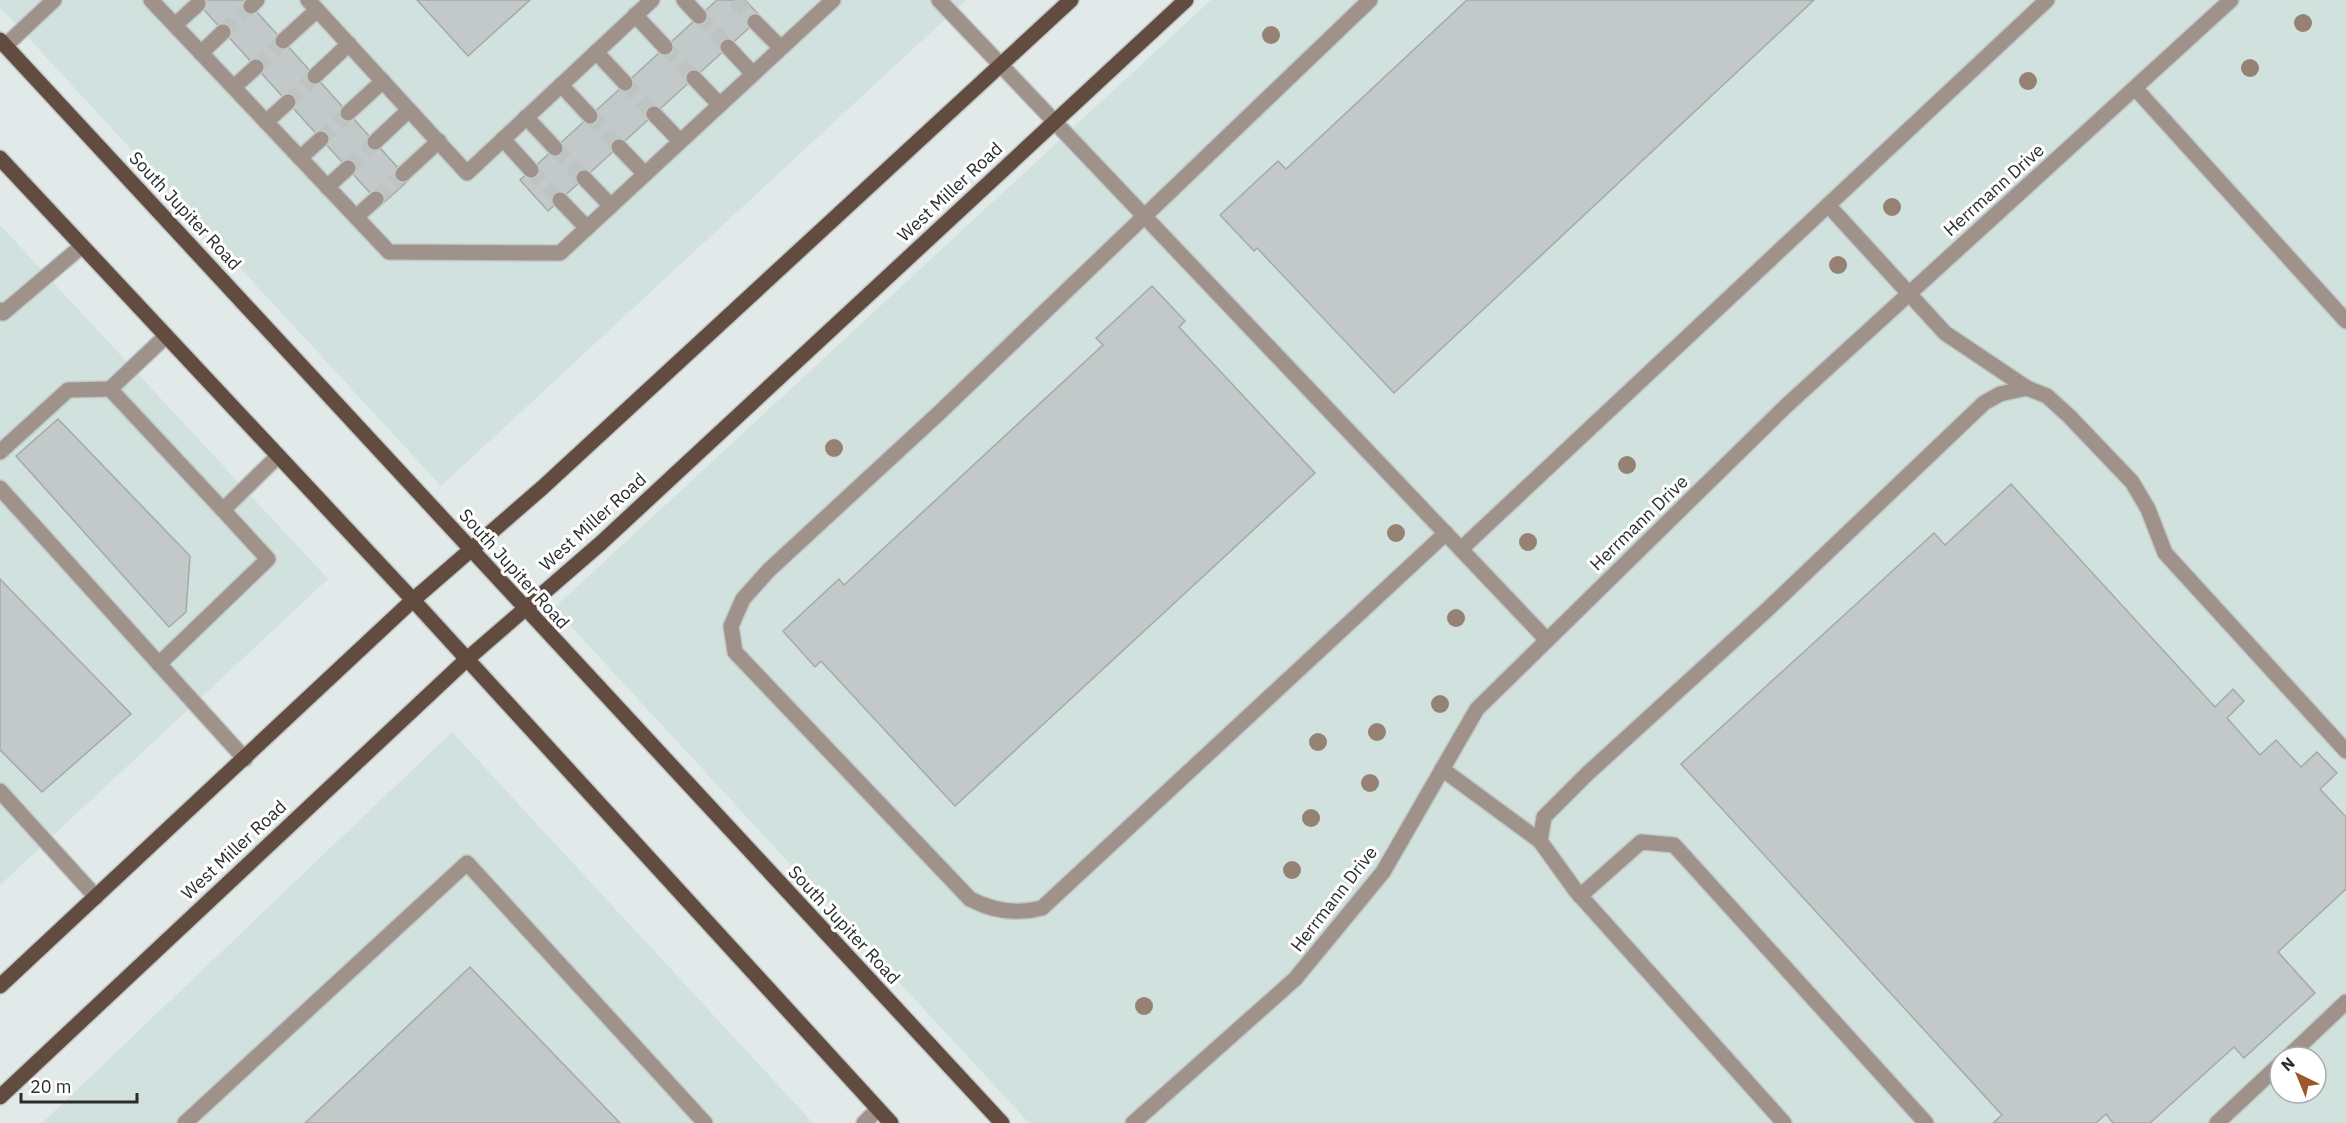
<svg xmlns="http://www.w3.org/2000/svg" width="2346" height="1123" viewBox="0 0 2346 1123" font-family="'IBM Plex Sans',sans-serif">
<rect width="100%" height="100%" fill="#e2eae9"/>
<g fill="#d0e1de" fill-rule="evenodd">
<polygon points="0,0 966,0 441,486 0,7"/>
<path d="M1211 0H2346V1123H1029L554 608ZM2280 1057H2316V1093H2280Z"/>
<polygon points="0,225 328,579 0,885"/>
<polygon points="452,732 813,1123 42,1123"/>
</g>
<g fill="#c2c9c8" stroke="#a3aaa9" stroke-width="1.5">
<polygon points="195,0 246,0 409,180 381,205"/>
<polygon points="417,0 530,0 468,56"/>
<polygon points="717,0 745,0 761,17 548,211 520,180"/>
<polygon points="1467,0 1814,0 1394,393 1257,248 1254,251 1220,215 1278,161 1286,169"/>
<polygon points="1152,286 1185,321 1179,327 1315,473 955,806 821,661 815,667 783,631 839,579 844,585 1103,345 1096,338"/>
<polygon points="58,419 190,556 186,612 169,627 16,456"/>
<polygon points="2011,484 2215,707 2233,689 2244,701 2227,718 2260,755 2276,740 2301,767 2317,752 2337,773 2320,789 2346,817 2346,889 2278,952 2315,993 2244,1058 2234,1047 2150,1123 2113,1123 2106,1114 2096,1123 1993,1123 2002,1115 1681,764 1934,533 1945,545"/>
<polygon points="0,579 131,714 42,792 0,750"/>
<polygon points="470,967 620,1123 305,1123"/>
</g>
<g fill="none" stroke-linecap="round" stroke-linejoin="round">
<g stroke="#bdc4c3" stroke-width="15" stroke-dasharray="15 8" stroke-linecap="butt">
<polyline points="735,0 755,22"/>
<polyline points="699,16 728,47"/>
<polyline points="223,32 251,6"/>
<polyline points="665,47 694,78"/>
<polyline points="256,67 283,41"/>
<polyline points="625,83 654,114"/>
<polyline points="288,102 315,76"/>
<polyline points="590,116 619,147"/>
<polyline points="321,139 348,113"/>
<polyline points="555,148 584,178"/>
<polyline points="348,168 375,142"/>
<polyline points="531,170 560,200"/>
<polyline points="376,199 403,174"/>
</g>
<g stroke="#c1c8c7" stroke-width="18">
<g id="minor">
<polyline points="151,0 389,252 560,253 833,0"/>
<polyline points="308,0 467,173 652,0"/>
<polyline points="684,0 699,16"/>
<polyline points="939,0 1547,640"/>
<path d="M1370 0 938 414 769 570 743 599 731 626 735 652 970 899C993 911 1016 915 1042 908L1446 533"/>
<polyline points="251,6 257,0"/>
<polyline points="635,15 665,47"/>
<polyline points="755,22 781,48"/>
<polyline points="175,25 198,4"/>
<polyline points="283,41 317,10"/>
<polyline points="5,46 54,0"/>
<polyline points="728,47 753,74"/>
<polyline points="596,52 625,83"/>
<polyline points="201,53 223,32"/>
<polyline points="315,76 349,44"/>
<polyline points="694,78 720,105"/>
<polyline points="561,85 590,116"/>
<polyline points="234,87 256,67"/>
<polyline points="2135,88 2346,321"/>
<polyline points="348,113 383,81"/>
<polyline points="654,114 680,141"/>
<polyline points="526,117 555,148"/>
<polyline points="266,122 288,102"/>
<polyline points="503,139 531,170"/>
<polyline points="375,142 409,110"/>
<polyline points="619,147 645,174"/>
<polyline points="300,158 321,139"/>
<polyline points="403,174 439,141"/>
<polyline points="584,178 611,206"/>
<polyline points="327,187 348,168"/>
<polyline points="560,200 587,228"/>
<polyline points="1828,205 1945,333 2027,388"/>
<polyline points="356,217 376,199"/>
<polyline points="0,310 3,313 82,246"/>
<polyline points="110,389 223,510 278,456"/>
<polyline points="0,452 68,390 110,389 166,336"/>
<polyline points="0,488 245,759"/>
<polyline points="1461,549 2047,0"/>
<polyline points="159,664 268,559 223,510"/>
<polyline points="1442,769 1540,841 1576,891 1784,1123"/>
<polyline points="0,791 96,897"/>
<polyline points="1540,841 1544,817 1587,774 1769,608 1984,403 2000,394 2027,388 2047,396 2069,416 2132,482 2148,509 2165,553 2346,751"/>
<polyline points="1580,896 1641,842 1674,845 1926,1123"/>
<polyline points="2288,1057 2346,1002"/>
<polyline points="185,1123 467,863 705,1123"/>
<polyline points="864,1123 878,1109"/>
<polyline points="1133,1123 1295,979 1383,872 1477,709 1786,406 2231,0"/>
<polyline points="2217,1123 2280,1064"/>
</g>
</g>
<g stroke="#c1c8c7" stroke-width="18">
<g id="major">
<polyline points="0,40 1002,1123"/>
<polyline points="0,158 413,600 891,1123"/>
<polyline points="0,986 413,600 542,488 1071,0"/>
<polyline points="0,1097 466,660 601,543 1186,0"/>
</g>
</g>
<use href="#minor" stroke="#9f928b" stroke-width="15"/>
<use href="#major" stroke="#624c40" stroke-width="15"/>
</g>
<g fill="#958272">
<circle cx="2303" cy="23" r="9"/>
<circle cx="1271" cy="35" r="9"/>
<circle cx="2250" cy="68" r="9"/>
<circle cx="2028" cy="81" r="9"/>
<circle cx="1892" cy="207" r="9"/>
<circle cx="1838" cy="265" r="9"/>
<circle cx="834" cy="448" r="9"/>
<circle cx="1627" cy="465" r="9"/>
<circle cx="1396" cy="533" r="9"/>
<circle cx="1528" cy="542" r="9"/>
<circle cx="1456" cy="618" r="9"/>
<circle cx="1440" cy="704" r="9"/>
<circle cx="1377" cy="732" r="9"/>
<circle cx="1318" cy="742" r="9"/>
<circle cx="1370" cy="783" r="9"/>
<circle cx="1311" cy="818" r="9"/>
<circle cx="1292" cy="870" r="9"/>
<circle cx="1144" cy="1006" r="9"/>
</g>
<g text-anchor="middle" stroke-width="6" stroke-linejoin="round" paint-order="stroke">
<g font-size="18" fill="#2b2d2d" stroke="#fff">
<text transform="translate(1994 190) rotate(-42)" y="6">Herrmann Drive</text>
<text transform="translate(950 192) rotate(-43)" y="6">West Miller Road</text>
<text transform="translate(185 211) rotate(47)" y="6">South Jupiter Road</text>
<text transform="translate(593 522) rotate(-42)" y="6">West Miller Road</text>
<text transform="translate(1639 523) rotate(-44)" y="6">Herrmann Drive</text>
<text transform="translate(514 569) rotate(48)" y="6">South Jupiter Road</text>
<text transform="translate(234 850) rotate(-43)" y="6">West Miller Road</text>
<text transform="translate(1334 899) rotate(-52)" y="6">Herrmann Drive</text>
<text transform="translate(844 925) rotate(47)" y="6">South Jupiter Road</text>
</g>
</g>
<g transform="translate(2298 1075) rotate(317)"><circle r="28" fill="#ffffff" stroke="#aaabab" stroke-width="1.5"/>
<path d="M0-4.5L10 22L0 15L-10 22Z" fill="#9c572b"/>
<text y="-9" font-size="16" font-weight="bold" text-anchor="middle" fill="#2b2d2d">N</text>
</g>
<path d="M21 1093v9h116v-9" fill="none" stroke="#2b2d2d" stroke-width="3"/>
<text x="30" y="1093" font-size="18" fill="#2b2d2d" stroke="#ffffff" stroke-width="4.5" paint-order="stroke">20 m</text>
</svg>
